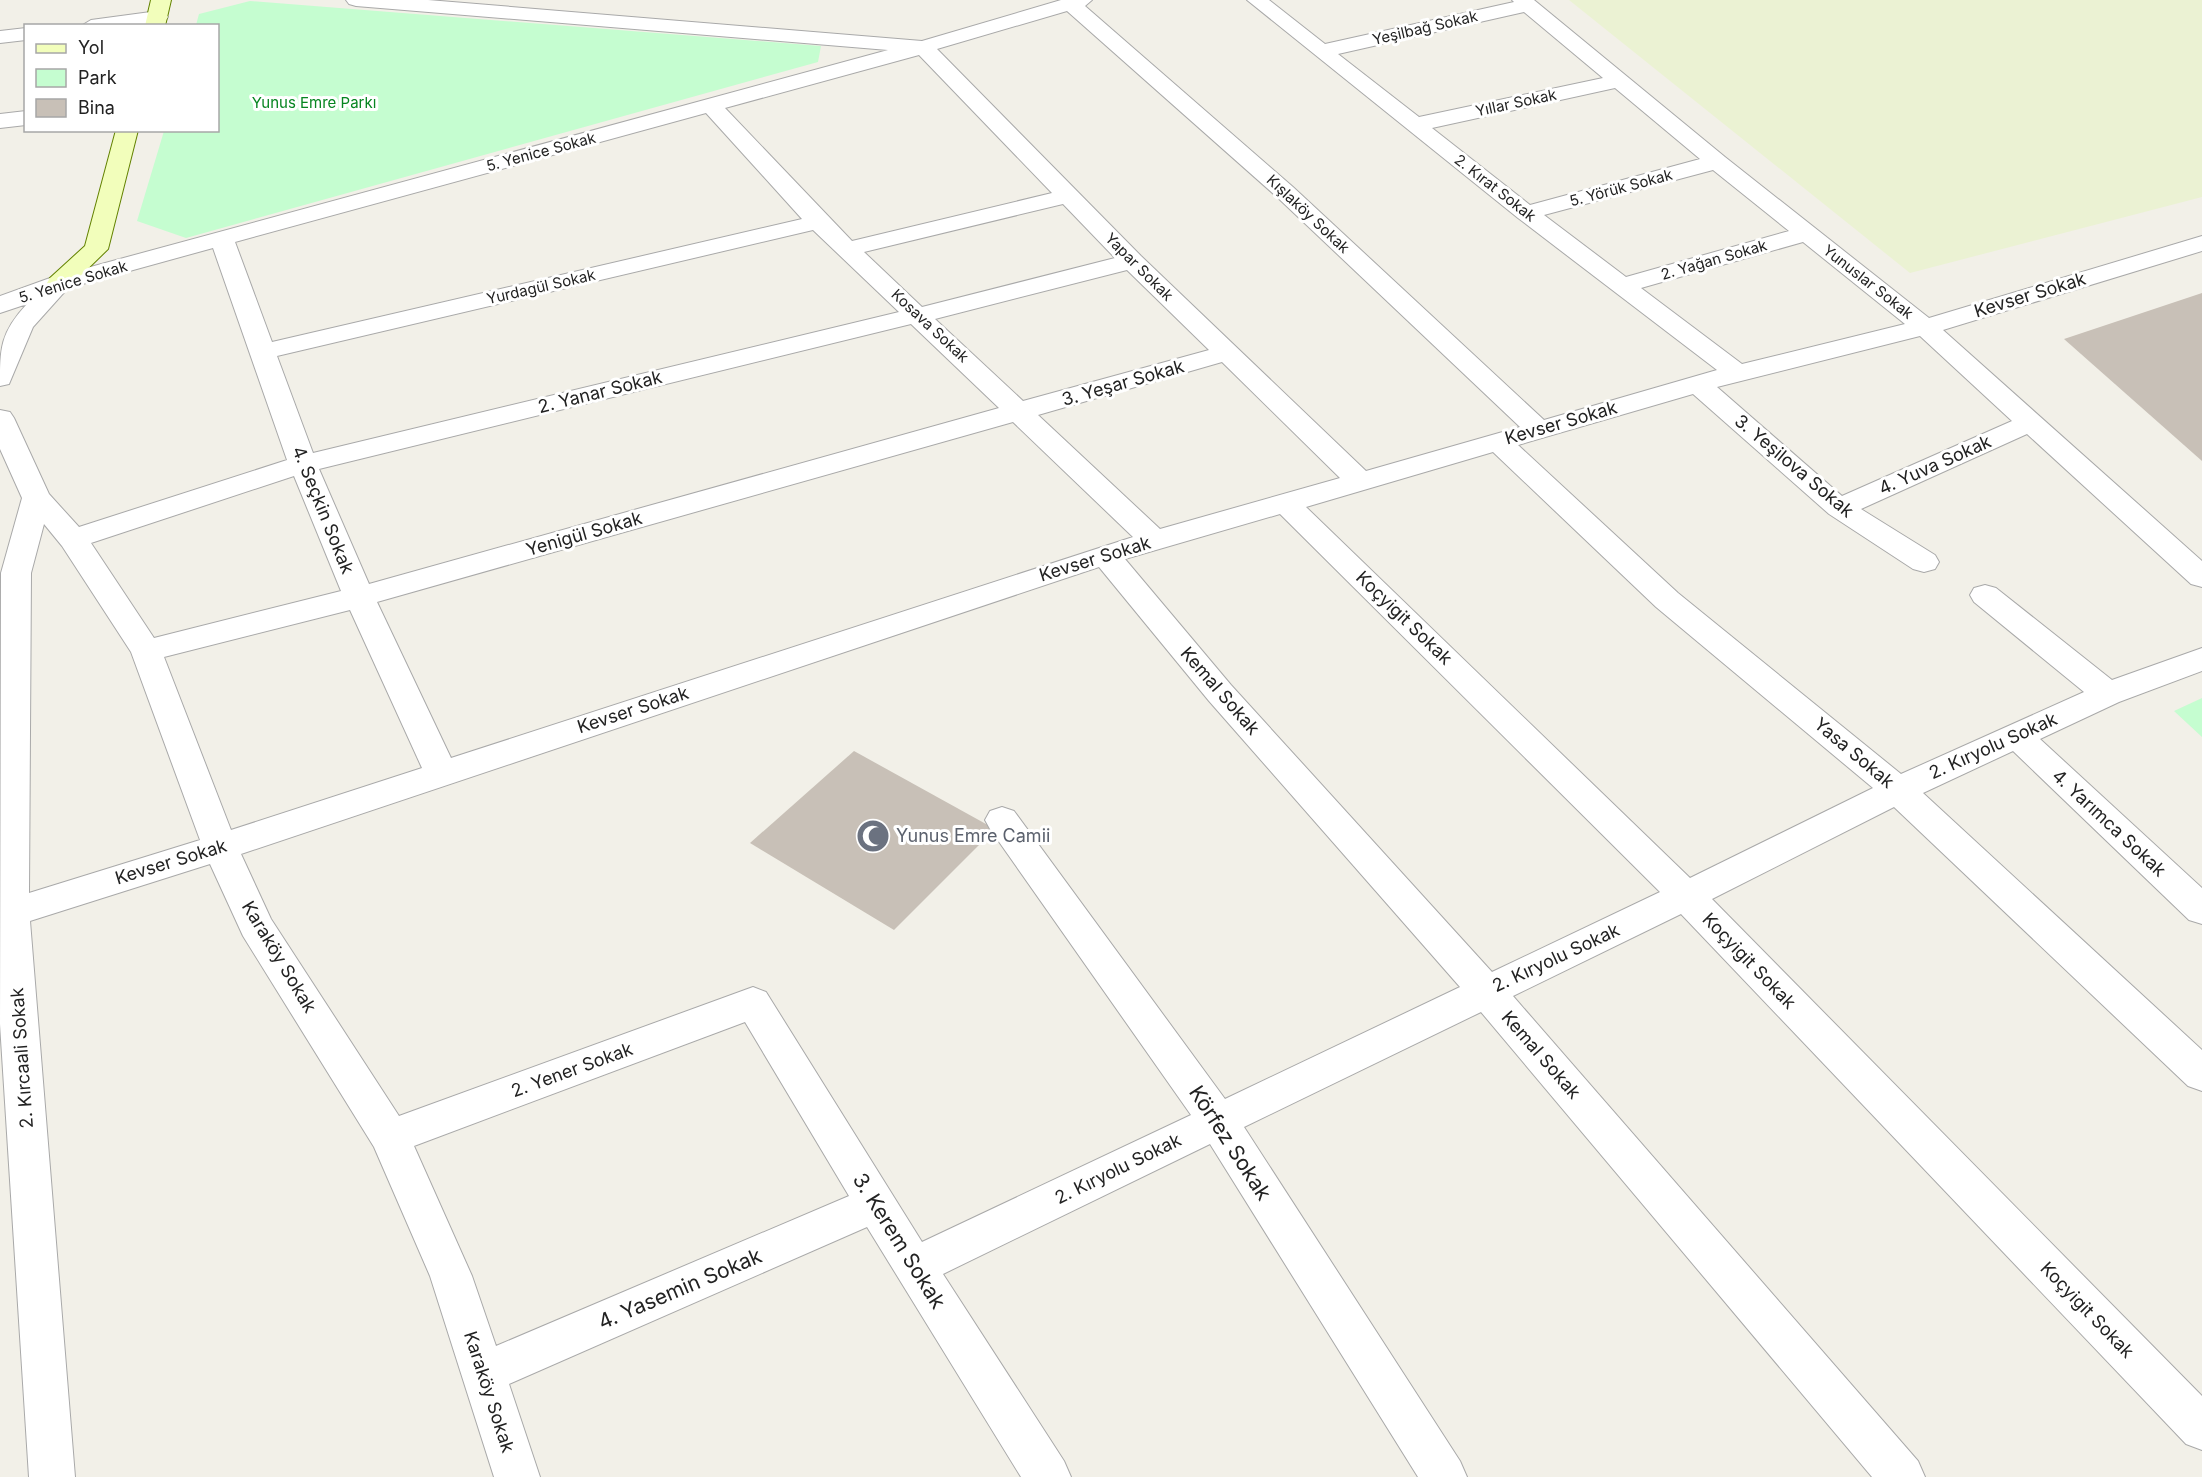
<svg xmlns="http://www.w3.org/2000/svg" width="2202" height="1477" viewBox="0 0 2202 1477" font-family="Inter,sans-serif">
<rect width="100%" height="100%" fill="#f2f0e8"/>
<polygon fill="#ebf2d3" points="1569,0 2202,0 2202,197 1910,273"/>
<g fill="#c5fdd0">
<polygon points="250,1 821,46 818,62 186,238 137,221 164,131 218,130 218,26 196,25 199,14"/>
<polygon points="2202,698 2202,737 2174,711"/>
</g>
<g fill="#c8c0b7">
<polygon points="2202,293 2202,461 2064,339"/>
<polygon points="854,751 995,829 894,930 750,843"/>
</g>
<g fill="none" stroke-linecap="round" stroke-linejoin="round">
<g stroke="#a9a9a9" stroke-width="2">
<g id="minor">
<path d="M346 0H428L922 41 1061 0H1092L1085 6 1293 187 1544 420 1717 370 1518 218 1247 0H1269L1325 44 1514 2 1512 0H1534L1725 157 1929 318 2202 236V251L1943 330 2202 561V587L2191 584 2027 434 1861 509 1935 555 1939 562 1935 569 1924 572 1913 569 1829 514 1693 394 1518 445 1678 593 1901 774 2084 692 1974 602 1970 595 1974 588 1985 585 1996 588 2112 680 2202 648V671L2119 702 2040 739 2202 888V924L2189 920 2013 751 1923 793 2202 1050V1091L2188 1086 1894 807 1712 899 2202 1396V1450L2186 1444 1681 914 1513 996 1918 1461 1925 1477H1872L1481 1012 1244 1127 1460 1461 1467 1477H1418L1210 1144 943 1274 1064 1461 1071 1477H1021L867 1227 509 1384 540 1477H494L430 1276 374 1147 243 936 210 864 30 921 75 1477H29L0 1024 1 573 22 498 0 449V410L10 412 14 418 49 494 79 527 287 460 213 248 68 288 33 327 9 384 0 386C0 348 0 333 27 304L0 313V296L50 278 888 50 356 6 349 4ZM1067 11 1277 197 1520 427 1366 471 1141 256 937 49ZM1524 12 1603 78 1419 117 1338 54ZM919 55 1052 193 852 241 725 108ZM1615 88 1700 159 1530 205 1432 128ZM706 113 802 219 272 342 235 242ZM1713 170 1789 231 1626 277 1544 215ZM1063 204 1115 258 922 307 864 252ZM813 230 899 312 313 453 277 356ZM1803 242 1905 324 1742 364 1641 288ZM1127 270 1209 350 1023 401 935 319ZM911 324 999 408 369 584 319 469ZM1920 336 2012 421 1842 496 1717 387ZM1222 362 1340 478 1160 529 1038 415ZM1013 422 1133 537 451 758 377 602ZM1493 452 1656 607 1873 788 1690 878 1306 507ZM294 476 341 591 154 638 91 543ZM1280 514 1660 892 1492 972 1231 685 1125 559ZM44 524 62 546 131 652 200 840 29 893 31 573ZM1099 567 1209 701 1460 987 1225 1099 1014 811 1002 807 990 811 985 820 990 829 1191 1115 922 1242 766 992 753 987 399 1116 271 919 241 854ZM350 610 422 768 231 830 164 657ZM745 1022 849 1196 496 1346 472 1276 414 1146Z"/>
<polygon points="158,11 165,13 168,17 165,21 140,26 81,26 91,20"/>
<polygon points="26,28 26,40 0,43 0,31"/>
<polygon points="26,111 26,125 0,128 0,114"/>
</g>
</g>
<g stroke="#638200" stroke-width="2">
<g id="secondary">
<polygon points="151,0 171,0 165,26 145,26"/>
<polygon points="116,130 138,130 108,249 68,288 59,290 50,288 47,283 50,278 85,246"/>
</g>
</g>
<use href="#minor" fill="#fff" fill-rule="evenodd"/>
<use href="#secondary" fill="#f2febb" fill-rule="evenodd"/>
</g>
<defs>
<g id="mosque-disc" transform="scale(1.725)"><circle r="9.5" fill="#6b7280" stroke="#fff"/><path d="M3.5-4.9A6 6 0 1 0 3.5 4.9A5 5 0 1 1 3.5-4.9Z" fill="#fff"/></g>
</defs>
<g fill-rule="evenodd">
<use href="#mosque-disc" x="873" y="836"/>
</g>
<g text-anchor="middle" stroke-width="6" stroke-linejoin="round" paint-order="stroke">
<g font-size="15" fill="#222" stroke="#fff">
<text transform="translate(1425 28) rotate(-13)" y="5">Yeşilbağ Sokak</text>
<text transform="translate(1516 103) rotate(-12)" y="5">Yıllar Sokak</text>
<text transform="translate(541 152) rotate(-15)" y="5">5. Yenice Sokak</text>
<text transform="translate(1495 188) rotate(38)" y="5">2. Kırat Sokak</text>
<text transform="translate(1621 188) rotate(-15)" y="5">5. Yörük Sokak</text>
<text transform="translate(1308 214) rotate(43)" y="5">Kışlaköy Sokak</text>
<text transform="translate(1714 260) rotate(-16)" y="5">2. Yağan Sokak</text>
<text transform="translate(1139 267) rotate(45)" y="5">Yapar Sokak</text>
<text transform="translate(73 282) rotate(-17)" y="5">5. Yenice Sokak</text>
<text transform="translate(1868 282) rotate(38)" y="5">Yunuslar Sokak</text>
<text transform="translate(541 287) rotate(-13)" y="5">Yurdagül Sokak</text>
<text transform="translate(930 326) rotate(43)" y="5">Kosava Sokak</text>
</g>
<g font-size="15" fill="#068520" stroke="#fff">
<text x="314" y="108">Yunus Emre Parkı</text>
</g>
<g font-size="18" fill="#222" stroke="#fff">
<text transform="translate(2030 295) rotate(-17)" y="6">Kevser Sokak</text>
<text transform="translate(1123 383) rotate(-16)" y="6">3. Yeşar Sokak</text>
<text transform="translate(600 392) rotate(-14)" y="6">2. Yanar Sokak</text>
<text transform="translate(1561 423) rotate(-16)" y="6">Kevser Sokak</text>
<text transform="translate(1935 465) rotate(-24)" y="6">4. Yuva Sokak</text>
<text transform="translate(1794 466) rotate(40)" y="6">3. Yeşilova Sokak</text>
<text transform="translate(323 510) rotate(68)" y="6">4. Seçkin Sokak</text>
<text transform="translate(584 534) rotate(-16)" y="6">Yenigül Sokak</text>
<text transform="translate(1095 559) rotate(-17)" y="6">Kevser Sokak</text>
<text transform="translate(1404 618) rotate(44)" y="6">Koçyigit Sokak</text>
<text transform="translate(1220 691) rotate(49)" y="6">Kemal Sokak</text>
<text transform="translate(633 710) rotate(-18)" y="6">Kevser Sokak</text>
<text transform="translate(1993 746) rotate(-24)" y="6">2. Kıryolu Sokak</text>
<text transform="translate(1854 753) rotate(40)" y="6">Yasa Sokak</text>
<text transform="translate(2109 823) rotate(43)" y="6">4. Yarımca Sokak</text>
<text transform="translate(171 862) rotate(-17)" y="6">Kevser Sokak</text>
<text transform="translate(279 957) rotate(59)" y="6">Karaköy Sokak</text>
<text transform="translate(1556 958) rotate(-25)" y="6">2. Kıryolu Sokak</text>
<text transform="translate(1749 961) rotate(46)" y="6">Koçyigit Sokak</text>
<text transform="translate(1541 1055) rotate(49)" y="6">Kemal Sokak</text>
<text transform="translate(22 1058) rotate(-94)" y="6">2. Kırcaali Sokak</text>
<text transform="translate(572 1070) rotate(-20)" y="6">2. Yener Sokak</text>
<text transform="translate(1118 1169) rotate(-26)" y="6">2. Kıryolu Sokak</text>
<text transform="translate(2087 1310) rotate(46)" y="6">Koçyigit Sokak</text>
<text transform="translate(489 1392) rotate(72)" y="6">Karaköy Sokak</text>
</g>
<g font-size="18" fill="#5b616d" stroke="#fff" text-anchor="start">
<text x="896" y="842">Yunus Emre Camii</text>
</g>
<g font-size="21" fill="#222" stroke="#fff">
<text transform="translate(1230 1143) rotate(57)" y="7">Körfez Sokak</text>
<text transform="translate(899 1241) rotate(58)" y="7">3. Kerem Sokak</text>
<text transform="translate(680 1289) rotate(-23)" y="7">4. Yasemin Sokak</text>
</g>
</g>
<rect x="24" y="24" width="195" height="108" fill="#ffffff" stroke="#a7a7a7" stroke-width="1.5"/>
<rect x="36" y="44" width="30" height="9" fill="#f2febb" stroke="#a7a7a7" stroke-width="1.5"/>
<text x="78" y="54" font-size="18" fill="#222222">Yol</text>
<rect x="36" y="69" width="30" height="18" fill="#c5fdd0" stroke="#a7a7a7" stroke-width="1.5"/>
<text x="78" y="84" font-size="18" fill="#222222">Park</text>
<rect x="36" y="99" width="30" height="18" fill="#c8c0b7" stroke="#a7a7a7" stroke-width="1.5"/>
<text x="78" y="114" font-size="18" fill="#222222">Bina</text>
</svg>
